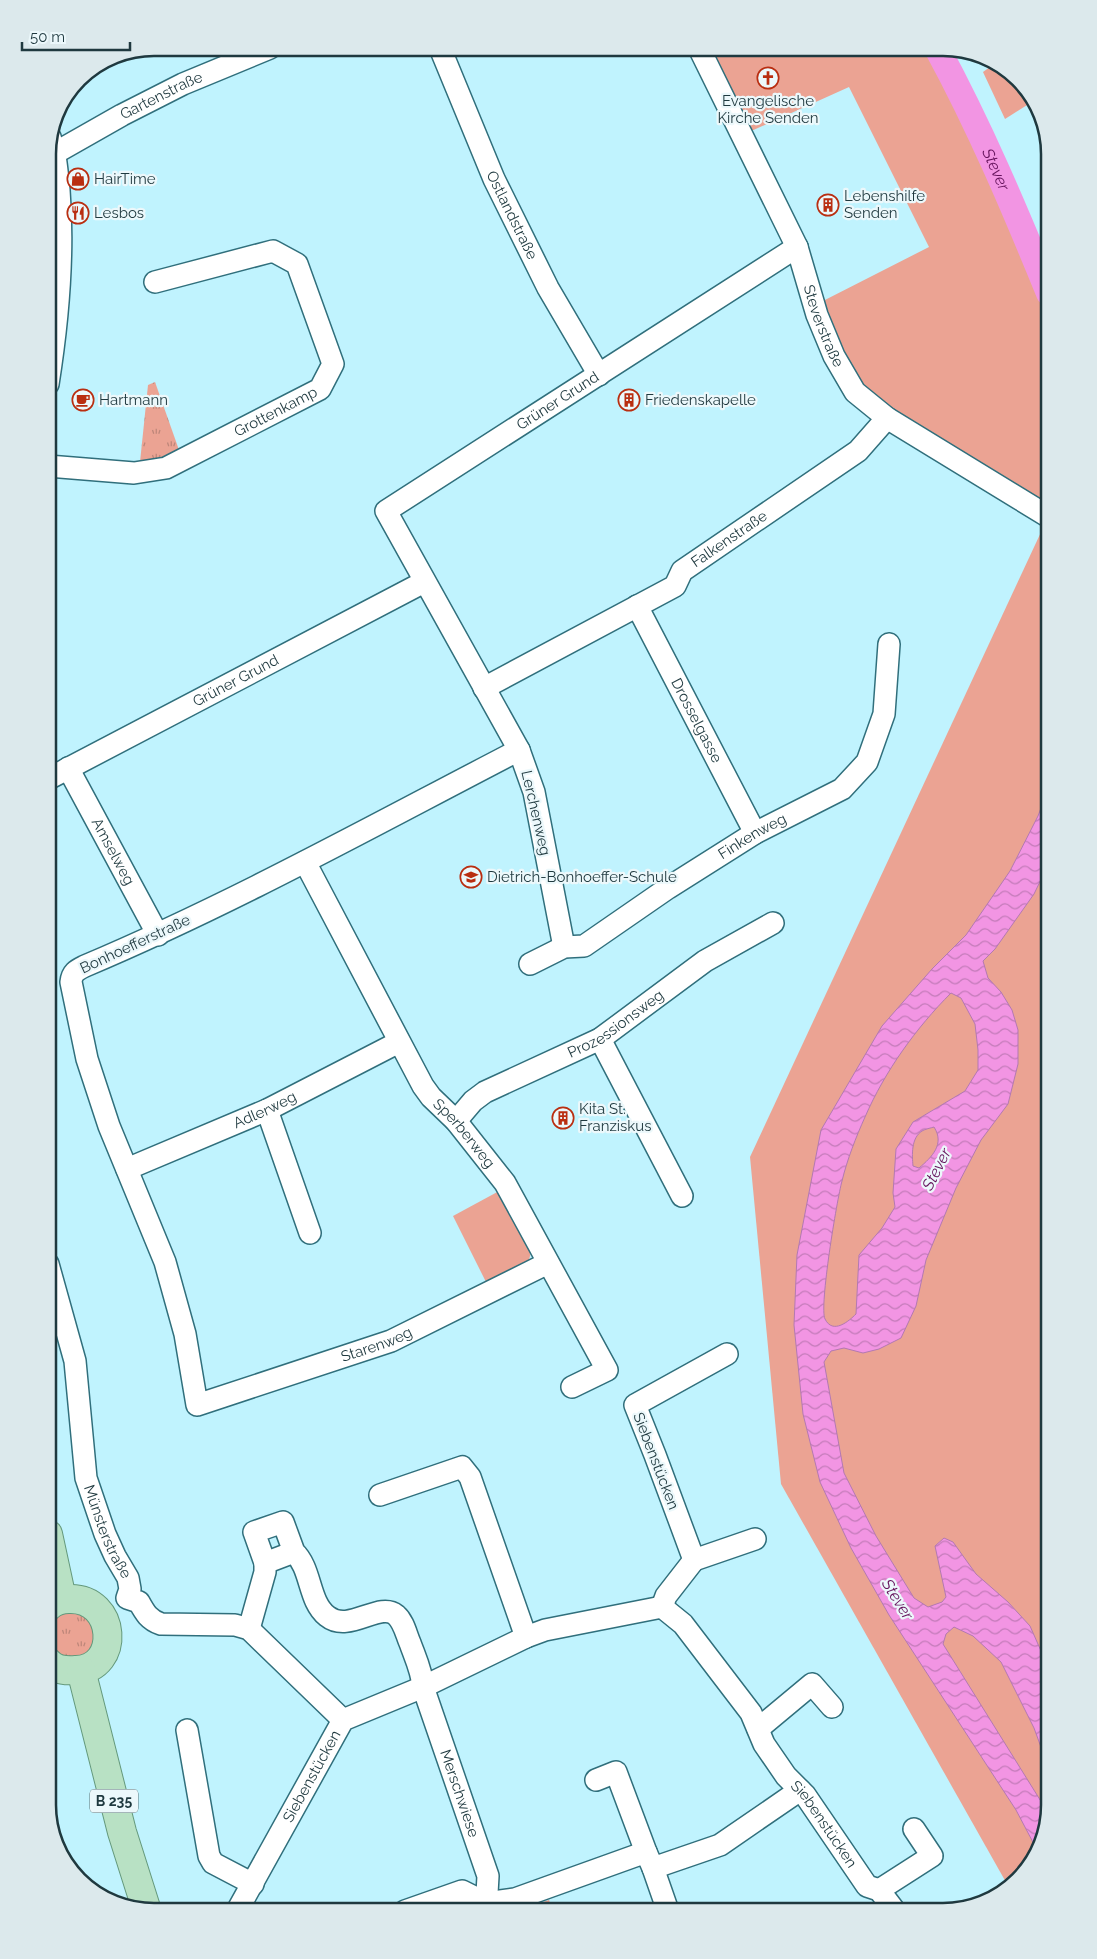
<svg xmlns="http://www.w3.org/2000/svg" width="1097" height="1959" viewBox="0 0 1097 1959" font-family="Raleway,sans-serif">
<defs>
<pattern id="grass-tufts" width="24" height="20" patternUnits="userSpaceOnUse" patternTransform="scale(1.25)"><rect width="24" height="20" fill="#eba393"/><path d="M3 7l-1-3M5 7V3M7 7l1-3M15 17l-1-3M17 17v-4M19 17l1-3" fill="none" stroke="#be8679"/></pattern>
<pattern id="water-waves" width="16" height="10" patternUnits="userSpaceOnUse" patternTransform="scale(1.25)"><rect width="16" height="10" fill="#f295e3"/><path d="M0 5q4-4 8 0t8 0" fill="none" stroke="#c37bb9"/></pattern>
</defs>
<rect width="100%" height="100%" fill="#c0f3fe"/>
<g fill="url(#grass-tufts)">
<polygon points="155,382 179,450 162,459 140,462 148,385"/>
<path d="M86 1611 100 1638 80 1662 50 1653C44 1641 46 1623 54 1613Z"/>
</g>
<g fill="#eba393">
<polygon points="733,48 952,49 1049,260 1049,513 894,416 857,384 819,303 929,247 849,87 749,132 715,57"/>
<polygon points="994,64 1007,69 1032,102 1005,119 983,72"/>
<polygon points="1049,515 1049,1805 1032,1864 1007,1884 781,1484 750,1157"/>
<polygon points="501,1190 532,1248 528,1264 487,1284 453,1216"/>
<polygon points="549,1900 553,1911 517,1911"/>
</g>
<path fill="url(#water-waves)" stroke="#b379b2" fill-rule="evenodd" d="M1049 787V863L1034 894 995 949 983 961 988 978 1001 992 1012 1010 1018 1030V1064L1008 1104 981 1140 956 1188 926 1260 916 1306 901 1338 879 1349 863 1353 844 1348 831 1351 824 1362 844 1473 876 1536 914 1598 928 1607 942 1602 946 1597 935 1546 944 1538 953 1542 976 1574 1008 1602 1030 1626 1049 1669V1769L1034 1728 1001 1662 973 1636 954 1627 946 1634 943 1644 1047 1811 1036 1848 1016 1810 889 1615 851 1548 820 1482 803 1414 794 1325 797 1255 821 1130 882 1026 932 969 966 935 1010 871 1038 816ZM951 993 961 998 975 1024 978 1050V1070L965 1091 913 1122 896 1149 893 1193 895 1207 882 1228 859 1255 856 1314C849 1321 833 1335 825 1319 819 1307 837 1199 842 1181 847 1160 856 1137 865 1117 885 1071 916 1028 951 993ZM934 1127C945 1144 932 1157 919 1168L913 1166C912 1155 911 1138 922 1131 925 1129 931 1128 934 1127Z"/>
<g fill="none" stroke-linecap="round" stroke-linejoin="round">
<path stroke="#f295e3" stroke-width="26" id="s1" d="M937 48C980 127 1015 210 1049 293"/>
<g stroke="#306f7c" stroke-width="24">
<g id="minor">
<path id="s2" d="M440 48 494 179 548 288 599 375"/>
<path id="s3" d="M699 48 797 247 817 315 834 356 855 392 887 418 1049 517"/>
<path id="s4" d="M48 157 122 115 183 84 270 48"/>
<path d="M48 384C58 321 64 254 59 190 57 171 56 154 50 137"/>
<path id="s5" d="M48 466 134 473 166 468 320 389 333 364 297 264 273 251 155 282"/>
<path id="s6" d="M637 606 755 833"/>
<path id="s7" d="M484 688 675 586 682 571 858 451 887 418"/>
<path id="s8" d="M519 750C376 824 234 903 85 966 77 970 72 972 71 982L87 1059 109 1126 165 1262 185 1334 197 1405 391 1341 548 1263"/>
<path id="s9" d="M68 768 158 935"/>
<path id="s10" d="M48 779 424 582"/>
<path id="s11" d="M305 862 423 1086 431 1097 456 1121 505 1183 607 1370 572 1387"/>
<path id="s12" d="M564 947 534 792 519 750 386 511 797 247"/>
<path id="s13" d="M530 964 564 947 584 946 668 888 755 833 842 789 867 762 884 714 889 644"/>
<polyline points="600,1039 682,1196"/>
<polyline points="267,1110 310,1233"/>
<path id="s14" d="M456 1121 473 1101 485 1092 600 1039 705 961 773 923"/>
<path id="s15" d="M127 1169 267 1110 399 1042"/>
<path id="s16" d="M48 1264 75 1361 86 1478 105 1534 115 1556 128 1578 130 1589 127 1598 139 1602C145 1613 149 1620 161 1624L235 1625 249 1629 343 1720"/>
<polyline points="380,1495 462,1467 470,1477 526,1637"/>
<path id="s17" d="M294 1552 283 1522 254 1532 265 1563 294 1552C312 1569 308 1601 327 1616 349 1634 379 1601 396 1615 404 1622 406 1634 410 1643 415 1657 422 1671 423 1687L488 1876 486 1911"/>
<polyline points="694,1560 755,1539"/>
<polyline points="662,1607 666,1596 694,1560 655,1455 635,1405 727,1354"/>
<polyline points="249,1629 265,1572 265,1563"/>
<polyline points="758,1729 812,1684 832,1707"/>
<polyline points="187,1730 209,1856 213,1863 253,1884"/>
<polyline points="596,1780 616,1772 646,1852"/>
<polyline points="653,1868 668,1911"/>
<polyline points="879,1890 932,1856 914,1829"/>
<path id="s18" d="M237 1911 343 1720 423 1687 526 1637 545 1630 662 1607 683 1624 751 1713 764 1744 786 1776 805 1795 867 1886 879 1890 895 1911"/>
<polyline points="405,1911 462,1891 486,1903 515,1899 646,1852 653,1868 720,1845 800,1790"/>
</g>
</g>
<g stroke="#64997c" stroke-width="30">
<g id="major">
<polyline points="48,1534 62,1599"/>
<path d="M48 1662C55 1670 66 1671 76 1670 121 1669 117 1597 69 1599 61 1599 53 1602 48 1607"/>
<polyline points="81,1670 122,1832 147,1911"/>
</g>
</g>
<use href="#minor" stroke="#fff" stroke-width="21"/>
<use href="#major" stroke="#b8e1c4" stroke-width="28"/>
</g>
<defs>
<g id="church-ring" transform="scale(1.125)"><circle r="9.5" fill="#ecf8fb" stroke="#b92e11" stroke-width="1.5"/><path d="M-1.2-6h2.4v3.5h3.3v2.4h-3.3V6h-2.4V-.1h-3.3v-2.4h3.3Z" fill="#b92e11"/></g>
<g id="shop-ring" transform="scale(1.125)"><circle r="9.5" fill="#ecf8fb" stroke="#b92e11" stroke-width="1.5"/><path d="M-5-2.5h2.3a2.7 3.5 0 0 1 5.4 0H5L5.5 6h-11ZM-1.5-2.5h3a1.5 2.3 0 0 0-3 0Z" fill="#b92e11"/></g>
<g id="building-ring" transform="scale(1.125)"><circle r="9.5" fill="#ecf8fb" stroke="#b92e11" stroke-width="1.5"/><path d="M-4-6H4V6H1V3H-1V6H-4ZM-2.5-4.3h1.7v1.8h-1.7ZM.8-4.3h1.7v1.8H.8ZM-2.5-1h1.7V.8h-1.7ZM.8-1h1.7V.8H.8Z" fill="#b92e11"/></g>
<g id="restaurant-ring" transform="scale(1.125)"><circle r="9.5" fill="#ecf8fb" stroke="#b92e11" stroke-width="1.5"/><path d="M-5-6h1v4h1v-4h1v4h1v-4h1v5L-1.5 .5V6h-2V.5L-5-1ZM5-6V6H3V1.5H1.5Q1.5-4 5-6Z" fill="#b92e11"/></g>
<g id="cafe-ring" transform="scale(1.125)"><circle r="9.5" fill="#ecf8fb" stroke="#b92e11" stroke-width="1.5"/><path d="M-5.5-4.5H6V0H3Q3 3.5 0 3.5H-2.5Q-5.5 3.5-5.5 0ZM3-3.2v2h1.7v-2ZM-6 4.5H4V6H-6Z" fill="#b92e11"/></g>
<g id="school-ring" transform="scale(1.125)"><circle r="9.5" fill="#ecf8fb" stroke="#b92e11" stroke-width="1.5"/><path d="M0-5L7-2L0 1L-7-2ZM-4 1L0 2.5L4 1V4Q0 6-4 4Z" fill="#b92e11"/></g>
</defs>
<g fill-rule="evenodd">
<use href="#church-ring" x="768" y="78"/>
<use href="#shop-ring" x="78" y="179"/>
<use href="#building-ring" x="828" y="205"/>
<use href="#restaurant-ring" x="78" y="213"/>
<use href="#cafe-ring" x="83" y="400"/>
<use href="#building-ring" x="629" y="400"/>
<use href="#school-ring" x="471" y="877"/>
<use href="#building-ring" x="563" y="1118"/>
</g>
<g text-anchor="middle" stroke-width="4.5" stroke-linejoin="round" paint-order="stroke">
<rect fill="#ecf8fb" stroke="#5c7277" stroke-width="1" x="90" y="1789.5" width="48" height="23" rx="4"/>
<g font-size="14" font-weight="bold" fill="#1f393f">
<text x="114" y="1806">B 235</text>
</g>
<g font-size="15" fill="#1f393f" stroke="#ecf8fb">
<text dy="5" stroke="none"><textPath href="#s4" startOffset="129">Gartenstraße</textPath></text>
<text dy="5" stroke="none"><textPath href="#s2" startOffset="182">Ostlandstraße</textPath></text>
<text dy="5" stroke="none"><textPath href="#s3" startOffset="305">Steverstraße</textPath></text>
<text dy="5" stroke="none"><textPath href="#s12" startOffset="680">Grüner Grund</textPath></text>
<text dy="5" stroke="none"><textPath href="#s5" startOffset="242">Grottenkamp</textPath></text>
<text dy="5" stroke="none"><textPath href="#s7" startOffset="290">Falkenstraße</textPath></text>
<text dy="5" stroke="none"><textPath href="#s10" startOffset="212">Grüner Grund</textPath></text>
<text dy="5" stroke="none"><textPath href="#s6" startOffset="129">Drosselgasse</textPath></text>
<text transform="translate(536 813) rotate(77)" y="5">Lerchenweg</text>
<text dy="5" stroke="none"><textPath href="#s13" startOffset="259">Finkenweg</textPath></text>
<text dy="5" stroke="none"><textPath href="#s9" startOffset="95">Amselweg</textPath></text>
<text transform="translate(135 944) rotate(-25)" y="5">Bonhoefferstraße</text>
<text dy="5" stroke="none"><textPath href="#s14" startOffset="189">Prozessionsweg</textPath></text>
<text dy="5" stroke="none"><textPath href="#s15" startOffset="150">Adlerweg</textPath></text>
<text dy="5" stroke="none"><textPath href="#s11" startOffset="316">Sperberweg</textPath></text>
<text dy="5" stroke="none"><textPath href="#s8" startOffset="1140">Starenweg</textPath></text>
<text transform="translate(656 1461) rotate(69)" y="5">Siebenstücken</text>
<text dy="5" stroke="none"><textPath href="#s16" startOffset="276">Münsterstraße</textPath></text>
<text dy="5" stroke="none"><textPath href="#s18" startOffset="154">Siebenstücken</textPath></text>
<text dy="5" stroke="none"><textPath href="#s17" startOffset="462">Merschwiese</textPath></text>
<text dy="5" stroke="none"><textPath href="#s18" startOffset="832">Siebenstücken</textPath></text>
</g>
<g font-size="15" fill="#1f393f" stroke="#ecf8fb" text-anchor="start">
<text x="768" y="106" text-anchor="middle">Evangelische<tspan x="768" dy="17">Kirche Senden</tspan></text>
<text x="94" y="184">HairTime</text>
<text x="844" y="201">Lebenshilfe<tspan x="844" dy="17">Senden</tspan></text>
<text x="94" y="218">Lesbos</text>
<text x="99" y="405">Hartmann</text>
<text x="645" y="405">Friedenskapelle</text>
<text x="487" y="882">Dietrich-Bonhoeffer-Schule</text>
<text x="579" y="1114">Kita St.<tspan x="579" dy="17">Franziskus</tspan></text>
</g>
<g font-size="16" font-style="italic" fill="#65135c" stroke="#ecf8fb">
<text dy="6" stroke="none"><textPath href="#s1" startOffset="135">Stever</textPath></text>
<text transform="translate(936 1169) rotate(-63)" y="6">Stever</text>
<text transform="translate(898 1599) rotate(58)" y="6">Stever</text>
</g>
</g>
<path d="M0 0H1097V1959H0ZM154 56H943A98 98 0 0 1 1041 154V1805A98 98 0 0 1 943 1903H154A98 98 0 0 1 56 1805V154A98 98 0 0 1 154 56Z" fill="#dce9ec" fill-rule="evenodd"/>
<path fill="none" stroke="#1f393f" stroke-width="2.5" d="M154 56H943A98 98 0 0 1 1041 154V1805A98 98 0 0 1 943 1903H154A98 98 0 0 1 56 1805V154A98 98 0 0 1 154 56Z"/>
<path d="M22 42v8h108v-8" fill="none" stroke="#1f393f" stroke-width="2.5"/>
<text x="30" y="42" font-size="15" fill="#1f393f" stroke="#ecf8fb" stroke-width="4" paint-order="stroke">50 m</text>
</svg>
